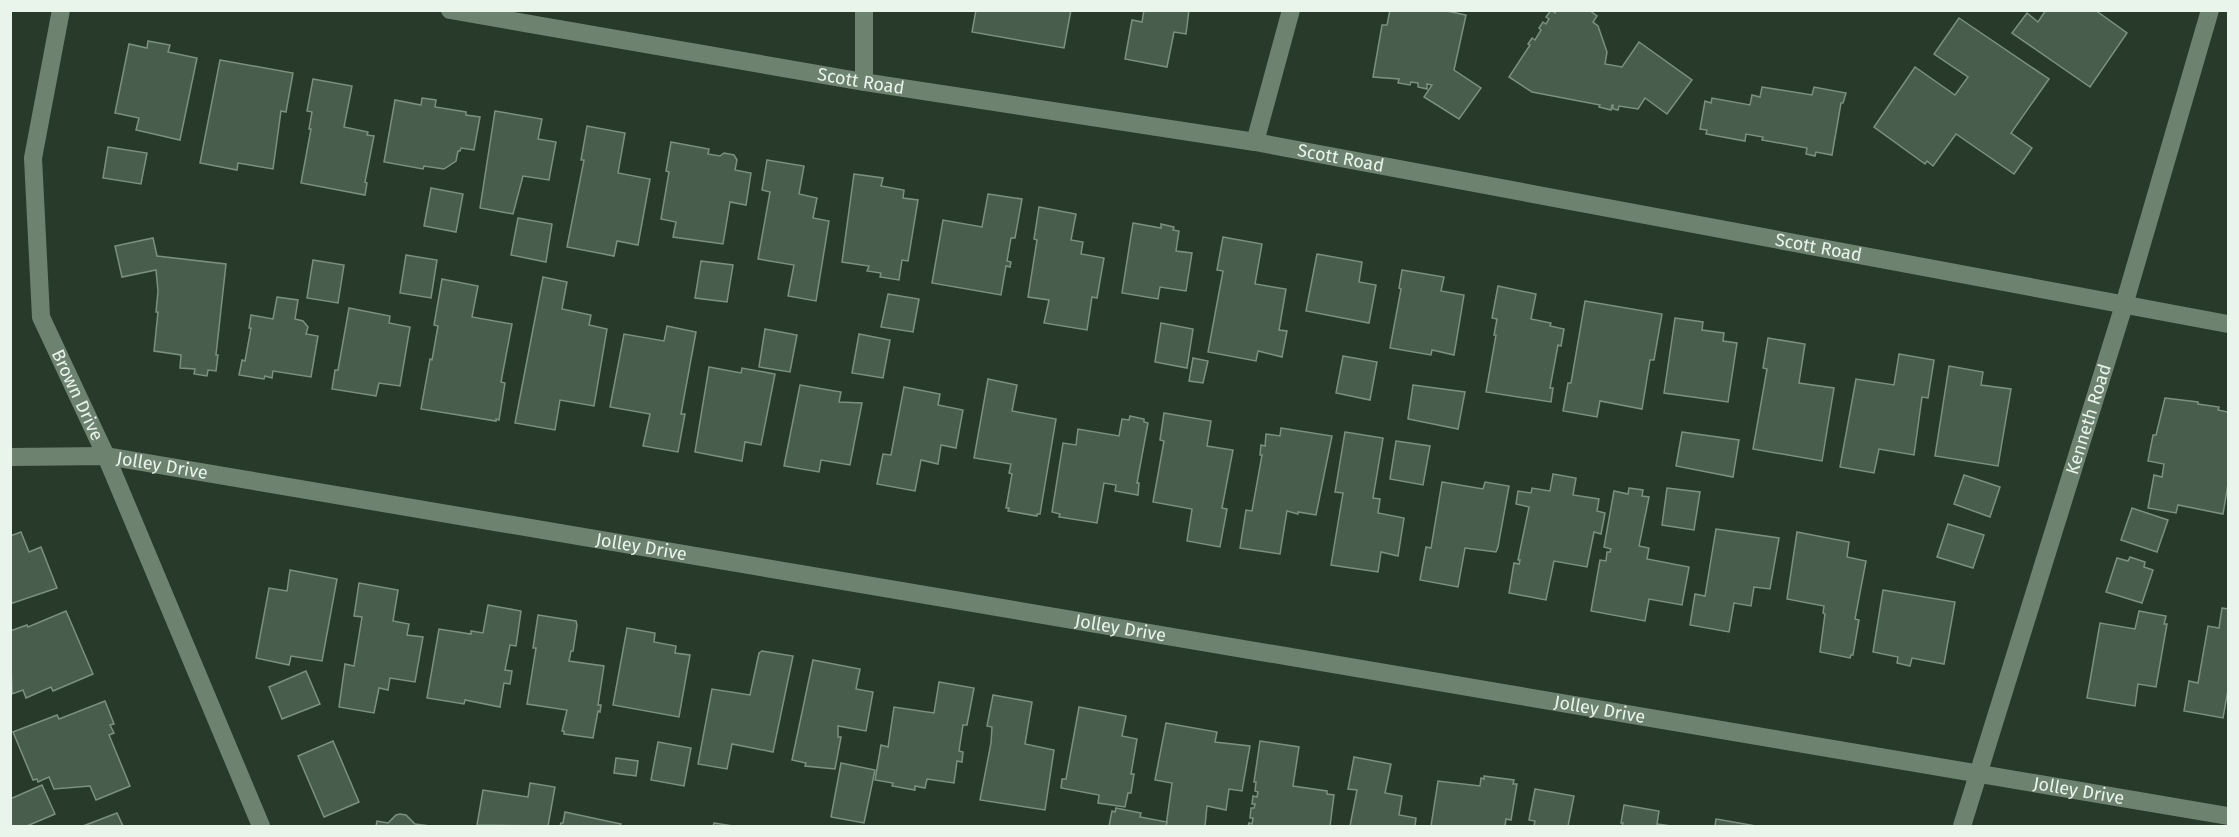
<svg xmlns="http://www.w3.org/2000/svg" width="2239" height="837" viewBox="0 0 2239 837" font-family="'Fira Sans',sans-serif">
<rect width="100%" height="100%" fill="#283b2b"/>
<g fill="#495d4c" stroke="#7b917e" stroke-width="1.5">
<polygon points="976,10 1071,10 1064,48 972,32"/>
<polygon points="1144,10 1189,10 1186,34 1174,32 1167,67 1125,59 1132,20 1142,22"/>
<polygon points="1390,10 1442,10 1466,15 1454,70 1481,88 1459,119 1424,97 1432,85 1427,84 1427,89 1418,87 1418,83 1411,82 1410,85 1398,83 1399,79 1373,77 1382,25 1387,25"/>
<polygon points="1551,10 1555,13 1556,10 1589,10 1597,16 1593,22 1598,26 1607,52 1605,64 1622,67 1639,42 1692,80 1667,114 1645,98 1638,109 1619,106 1618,110 1613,109 1613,105 1612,105 1611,110 1599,107 1600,105 1532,92 1509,77 1530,45 1528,44 1532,38 1535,40 1541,30 1539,28 1543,22 1546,24 1549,19 1546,17"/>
<polygon points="2046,10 2095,10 2127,33 2090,87 2012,33 2027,13 2038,22"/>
<polygon points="1959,18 2049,79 2011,133 2032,148 2014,174 1956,134 1933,166 1927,161 1925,164 1874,127 1915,67 1955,95 1968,77 1934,54"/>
<polygon points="148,41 170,45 168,52 197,58 180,140 136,130 139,118 115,113 129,44 147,48"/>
<polygon points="220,60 293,73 286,112 281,111 273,169 238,163 237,170 200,163"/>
<polygon points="313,79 352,86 344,127 368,132 367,135 374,136 365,182 367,183 365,195 301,183 311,129 309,129 312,112 307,111"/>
<polygon points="1762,87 1812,95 1814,87 1846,93 1843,103 1841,103 1832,155 1816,152 1815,156 1806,154 1807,148 1762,140 1763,137 1746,134 1745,141 1706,134 1707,130 1700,129 1705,101 1711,103 1712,98 1750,105 1752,95 1760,97"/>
<polygon points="422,98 436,100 435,107 466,112 466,115 480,117 474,150 461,148 460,151 458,151 456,161 444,169 424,166 423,169 384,162 395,100 421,105"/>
<polygon points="495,111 542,119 538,139 556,142 549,180 523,176 513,214 480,208"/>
<polygon points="587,126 625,133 618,173 650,179 638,245 617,241 614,256 567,247 584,160 581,160"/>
<polygon points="671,142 709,149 708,154 720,156 724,153 734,155 737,160 735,170 751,173 746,205 730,202 723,244 673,237 676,222 661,219 669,172 666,171"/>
<polygon points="108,147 147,153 141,184 103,178"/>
<polygon points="767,160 804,166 799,194 817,198 813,218 829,221 816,301 788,296 794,265 758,259 770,192 762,190"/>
<polygon points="854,174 883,178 881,186 904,190 903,198 918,200 908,261 902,260 899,280 880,277 881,273 867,271 869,266 842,262"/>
<polygon points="431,188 463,194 456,232 424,226"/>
<polygon points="988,194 1022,199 1015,238 1011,238 1007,261 1011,262 1010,267 1006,266 1001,295 932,283 943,220 982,227"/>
<polygon points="1039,207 1076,214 1071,240 1083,242 1081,254 1104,258 1097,298 1092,297 1087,330 1044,323 1049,300 1028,297 1037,240 1034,239"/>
<polygon points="518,218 552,224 546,262 511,255"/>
<polygon points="1133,223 1161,228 1161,224 1174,227 1173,230 1179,231 1176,251 1192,253 1186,291 1160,287 1158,299 1122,293"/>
<polygon points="1223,237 1262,244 1255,284 1286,289 1279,330 1287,331 1282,357 1258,351 1256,361 1208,352 1223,271 1217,270"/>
<polygon points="153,238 157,256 226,264 216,355 218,355 216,371 208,370 207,376 194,374 195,369 180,368 181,355 154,351 158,312 156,312 158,291 156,270 122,277 115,246"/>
<polygon points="1317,254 1362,262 1359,282 1376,285 1369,323 1306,311"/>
<polygon points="406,255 437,260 431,298 400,293"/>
<polygon points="313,260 344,265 338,303 307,298"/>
<polygon points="701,261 733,265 727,302 695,298"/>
<polygon points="1402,270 1444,277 1441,291 1464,295 1454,355 1432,350 1431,355 1390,348 1401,289 1399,288"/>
<polygon points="543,277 567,282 562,309 591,315 589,325 607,329 594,406 560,400 555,430 515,423"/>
<polygon points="442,279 478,286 472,317 512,324 501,382 505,383 499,420 496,419 496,421 421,409 430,359 432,360 438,326 434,325"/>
<polygon points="1498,286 1536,294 1531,319 1551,323 1550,326 1564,329 1561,346 1558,345 1550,388 1553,388 1551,402 1486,392 1496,335 1494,335 1497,319 1492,318"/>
<polygon points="888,294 919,299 913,332 881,327"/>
<polygon points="277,297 298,300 295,319 303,321 308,327 306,334 318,336 311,377 273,371 272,378 265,376 264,379 239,375 242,360 245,361 251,328 249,328 251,315 273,319"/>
<polygon points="1585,301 1662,314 1654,360 1650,360 1642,409 1600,401 1597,417 1563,411 1568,383 1571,383"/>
<polygon points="349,308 390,316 389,323 410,327 400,386 379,383 376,396 332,389 335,370 338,370"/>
<polygon points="1675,318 1703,322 1702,330 1724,333 1723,341 1737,343 1728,402 1664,393"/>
<polygon points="1161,323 1193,329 1187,368 1155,362"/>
<polygon points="667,326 696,332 681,414 685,414 678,452 643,446 650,414 610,407 624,334 664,341"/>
<polygon points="765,329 797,335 790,372 759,367"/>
<polygon points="859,334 890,340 883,378 852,373"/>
<polygon points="1768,338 1805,344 1799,383 1834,388 1822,461 1753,449 1767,369 1763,368"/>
<polygon points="1899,354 1934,360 1928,398 1922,397 1914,455 1879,449 1874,473 1840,467 1856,379 1894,385"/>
<polygon points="1343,356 1377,362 1370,400 1336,393"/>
<polygon points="1193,358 1208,361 1203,383 1189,381"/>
<polygon points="1949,366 1983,372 1981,385 2011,389 1998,466 1935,456"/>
<polygon points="709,367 741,373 742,368 775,374 761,445 745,442 742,461 695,452"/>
<polygon points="988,379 1017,385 1012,411 1056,419 1040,514 1037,514 1037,516 1008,511 1009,508 1006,508 1012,474 1009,473 1011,464 974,458"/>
<polygon points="800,385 841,392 839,402 862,403 850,465 821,460 819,472 784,466"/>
<polygon points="1413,385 1465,392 1458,429 1408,419"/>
<polygon points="904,387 940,394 938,405 963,410 956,448 941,445 938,464 921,460 915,491 877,484 883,454 891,455"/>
<polygon points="2165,398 2198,402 2198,404 2219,407 2218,410 2228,412 2228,484 2223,514 2178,505 2176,513 2148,508 2154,475 2162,477 2164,464 2148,461 2153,435 2156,435"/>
<polygon points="1164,413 1211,421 1207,446 1233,450 1222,508 1227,509 1220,547 1187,541 1192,509 1153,502 1164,441 1160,440"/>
<polygon points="1130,416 1144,419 1144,422 1148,423 1137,483 1139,483 1138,495 1115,491 1116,485 1104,483 1097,523 1059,517 1060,514 1052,512 1063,443 1076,445 1078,429 1119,436 1122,419 1129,420"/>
<polygon points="1281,428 1332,436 1316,515 1298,512 1298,514 1287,511 1280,554 1240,548 1246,510 1252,511 1262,455 1260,455 1261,445 1265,446 1266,434 1280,436"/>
<polygon points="1345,432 1383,438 1373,498 1380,499 1378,513 1404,518 1398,556 1381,552 1378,572 1331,565 1343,493 1335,492"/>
<polygon points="1682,432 1739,440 1733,477 1676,466"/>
<polygon points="1396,441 1430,446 1423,485 1390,479"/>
<polygon points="1553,474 1576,478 1573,495 1599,499 1597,511 1605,513 1601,534 1594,532 1587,567 1554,561 1546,600 1509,593 1514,563 1519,564 1520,560 1518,560 1529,507 1516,504 1518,491 1531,493 1532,488 1550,491"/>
<polygon points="1964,475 2000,487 1990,517 1954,504"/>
<polygon points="1442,482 1483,489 1485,482 1509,486 1498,547 1496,552 1465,548 1458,587 1420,580 1426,547 1431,548"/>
<polygon points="1629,488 1643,490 1642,496 1649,497 1639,546 1649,548 1647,559 1689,567 1682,605 1649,599 1645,621 1591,611 1600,560 1606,561 1607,552 1610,552 1611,549 1604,547 1614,491 1628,494"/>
<polygon points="1667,488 1700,492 1694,530 1662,525"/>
<polygon points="2132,508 2168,520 2157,552 2121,540"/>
<polygon points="1948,524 1984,535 1973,568 1937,557"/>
<polygon points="1716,529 1779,538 1770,589 1754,587 1751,606 1734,603 1729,632 1690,625 1695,594 1705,596"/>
<polygon points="21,532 29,552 41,547 57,588 10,604 10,536"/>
<polygon points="1797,532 1849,542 1847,557 1866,561 1855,619 1859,620 1853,655 1851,655 1850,658 1820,652 1825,614 1823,613 1824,606 1787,599"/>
<polygon points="2130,557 2145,562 2144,567 2153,570 2142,603 2106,592 2117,558 2128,561"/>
<polygon points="290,570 337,579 322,661 291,656 289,665 256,658 269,588 287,591"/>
<polygon points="359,583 398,590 393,621 409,624 407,635 423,637 415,682 390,678 388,690 379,688 374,713 339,707 345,664 354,666 362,617 354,616"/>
<polygon points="1883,590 1955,602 1944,664 1912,658 1910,666 1897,663 1898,657 1873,652"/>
<polygon points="488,605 521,611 516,646 510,645 505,670 512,671 510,684 504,683 500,707 465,700 464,704 427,698 439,629 471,634 471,631 483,633"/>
<polygon points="2222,608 2228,609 2228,690 2223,718 2184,711 2189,681 2198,683 2208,626 2219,628"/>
<polygon points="66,611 93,674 53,691 51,687 26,698 23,690 12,694 10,631 27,625 28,627"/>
<polygon points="2139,611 2166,616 2164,624 2167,624 2156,687 2138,684 2135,706 2087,698 2100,623 2135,629"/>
<polygon points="538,615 576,621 577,625 573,651 571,651 569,661 604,666 598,705 601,705 600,712 598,711 593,738 564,734 564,731 562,731 567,710 527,704 536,648 533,648"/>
<polygon points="627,628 655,633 654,642 676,646 675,653 690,655 679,717 613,705"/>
<polygon points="762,651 793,656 773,752 732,744 727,769 698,764 712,689 750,695 759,653"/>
<polygon points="813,660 860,669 856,689 873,692 866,731 838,726 838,737 841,737 835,769 805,766 806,763 792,760"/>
<polygon points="306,671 320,704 282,719 269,687"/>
<polygon points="939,682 974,688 967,725 963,725 959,751 963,752 962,762 957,761 954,783 927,779 925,788 915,786 915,790 892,786 893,783 875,780 881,745 888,747 894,707 934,713"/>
<polygon points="993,695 1032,702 1025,744 1054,750 1045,810 980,800 991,743 992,727 987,726"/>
<polygon points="105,701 114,724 110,725 114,733 109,735 130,786 96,800 90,786 54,789 49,777 38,782 37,779 33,780 13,732 57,715 59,719"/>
<polygon points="1079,707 1126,716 1122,736 1137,739 1131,774 1134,774 1131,793 1128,793 1125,807 1098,803 1099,795 1061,788 1062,779 1066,779"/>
<polygon points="1166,723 1217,732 1215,742 1250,746 1242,791 1229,789 1226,810 1207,806 1205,826 1166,826 1172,783 1155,780"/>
<polygon points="333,741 359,802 324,817 298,756"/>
<polygon points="1260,741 1299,747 1293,786 1327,791 1327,794 1334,795 1330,826 1248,826 1249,823 1252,824 1253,818 1250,818 1251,808 1254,808 1255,804 1252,804 1253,796 1257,797 1258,792 1255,791 1256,782 1254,782"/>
<polygon points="658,742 691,748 684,786 651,780"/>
<polygon points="1354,757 1391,764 1385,793 1402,796 1399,815 1416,818 1415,826 1350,826 1357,790 1348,789"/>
<polygon points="616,758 638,761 636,776 614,773"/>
<polygon points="841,763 875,770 864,823 831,817"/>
<polygon points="1484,776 1514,780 1513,784 1517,784 1511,820 1506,819 1505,826 1431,826 1438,781 1480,786 1481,778 1484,779"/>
<polygon points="530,783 555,787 548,826 477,825 483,790 528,797"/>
<polygon points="42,785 55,814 27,826 10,826 10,799"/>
<polygon points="1535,789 1574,796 1568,826 1534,826 1535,821 1529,820"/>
<polygon points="1624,805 1659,811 1657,824 1671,826 1622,826 1623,823 1621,823"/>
<polygon points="1116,808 1141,813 1140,817 1167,822 1166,826 1109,826 1112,811 1115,812"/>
<polygon points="565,812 621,824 620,826 560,826 561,823 563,823"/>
<polygon points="117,813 123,826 83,826"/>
<polygon points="400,814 406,815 415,824 430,826 376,826 377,821 388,823 396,815"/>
<polygon points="1716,819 1756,826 1715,826"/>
<polygon points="714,823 733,826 713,826"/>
</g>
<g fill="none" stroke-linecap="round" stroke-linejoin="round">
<g stroke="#6d8370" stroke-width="18">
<path id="s1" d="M61 10 33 158 41 317 106 456 261 826"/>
<polyline points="864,82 864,10"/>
<polyline points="1255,142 1291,10"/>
<path id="s2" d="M10 457 106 456 2228 816"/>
</g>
<g stroke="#6d8370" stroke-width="18">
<path id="s3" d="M450 10 864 82 1255 142 2228 324"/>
<path id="s4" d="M1962 826 2124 305 2210 10"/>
</g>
</g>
<g text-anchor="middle" stroke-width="4.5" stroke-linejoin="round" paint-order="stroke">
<g font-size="18" fill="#e9f5ea" stroke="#172019">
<text dy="6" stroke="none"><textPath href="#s3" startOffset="417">Scott Road</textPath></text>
<text dy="6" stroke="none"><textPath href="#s3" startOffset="903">Scott Road</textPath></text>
<text dy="6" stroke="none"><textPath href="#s3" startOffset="1389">Scott Road</textPath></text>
<text dy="6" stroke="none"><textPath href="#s1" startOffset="396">Brown Drive</textPath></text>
<text dy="6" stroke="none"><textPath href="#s4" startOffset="426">Kenneth Road</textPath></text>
<text dy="6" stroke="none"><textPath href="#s2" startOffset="153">Jolley Drive</textPath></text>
<text dy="6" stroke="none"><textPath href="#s2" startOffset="639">Jolley Drive</textPath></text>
<text dy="6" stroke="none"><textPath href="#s2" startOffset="1125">Jolley Drive</textPath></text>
<text dy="6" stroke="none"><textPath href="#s2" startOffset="1611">Jolley Drive</textPath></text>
<text dy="6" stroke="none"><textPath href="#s2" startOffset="2097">Jolley Drive</textPath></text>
</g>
</g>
<rect width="2239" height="837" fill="none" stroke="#e9f5ea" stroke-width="24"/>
</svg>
